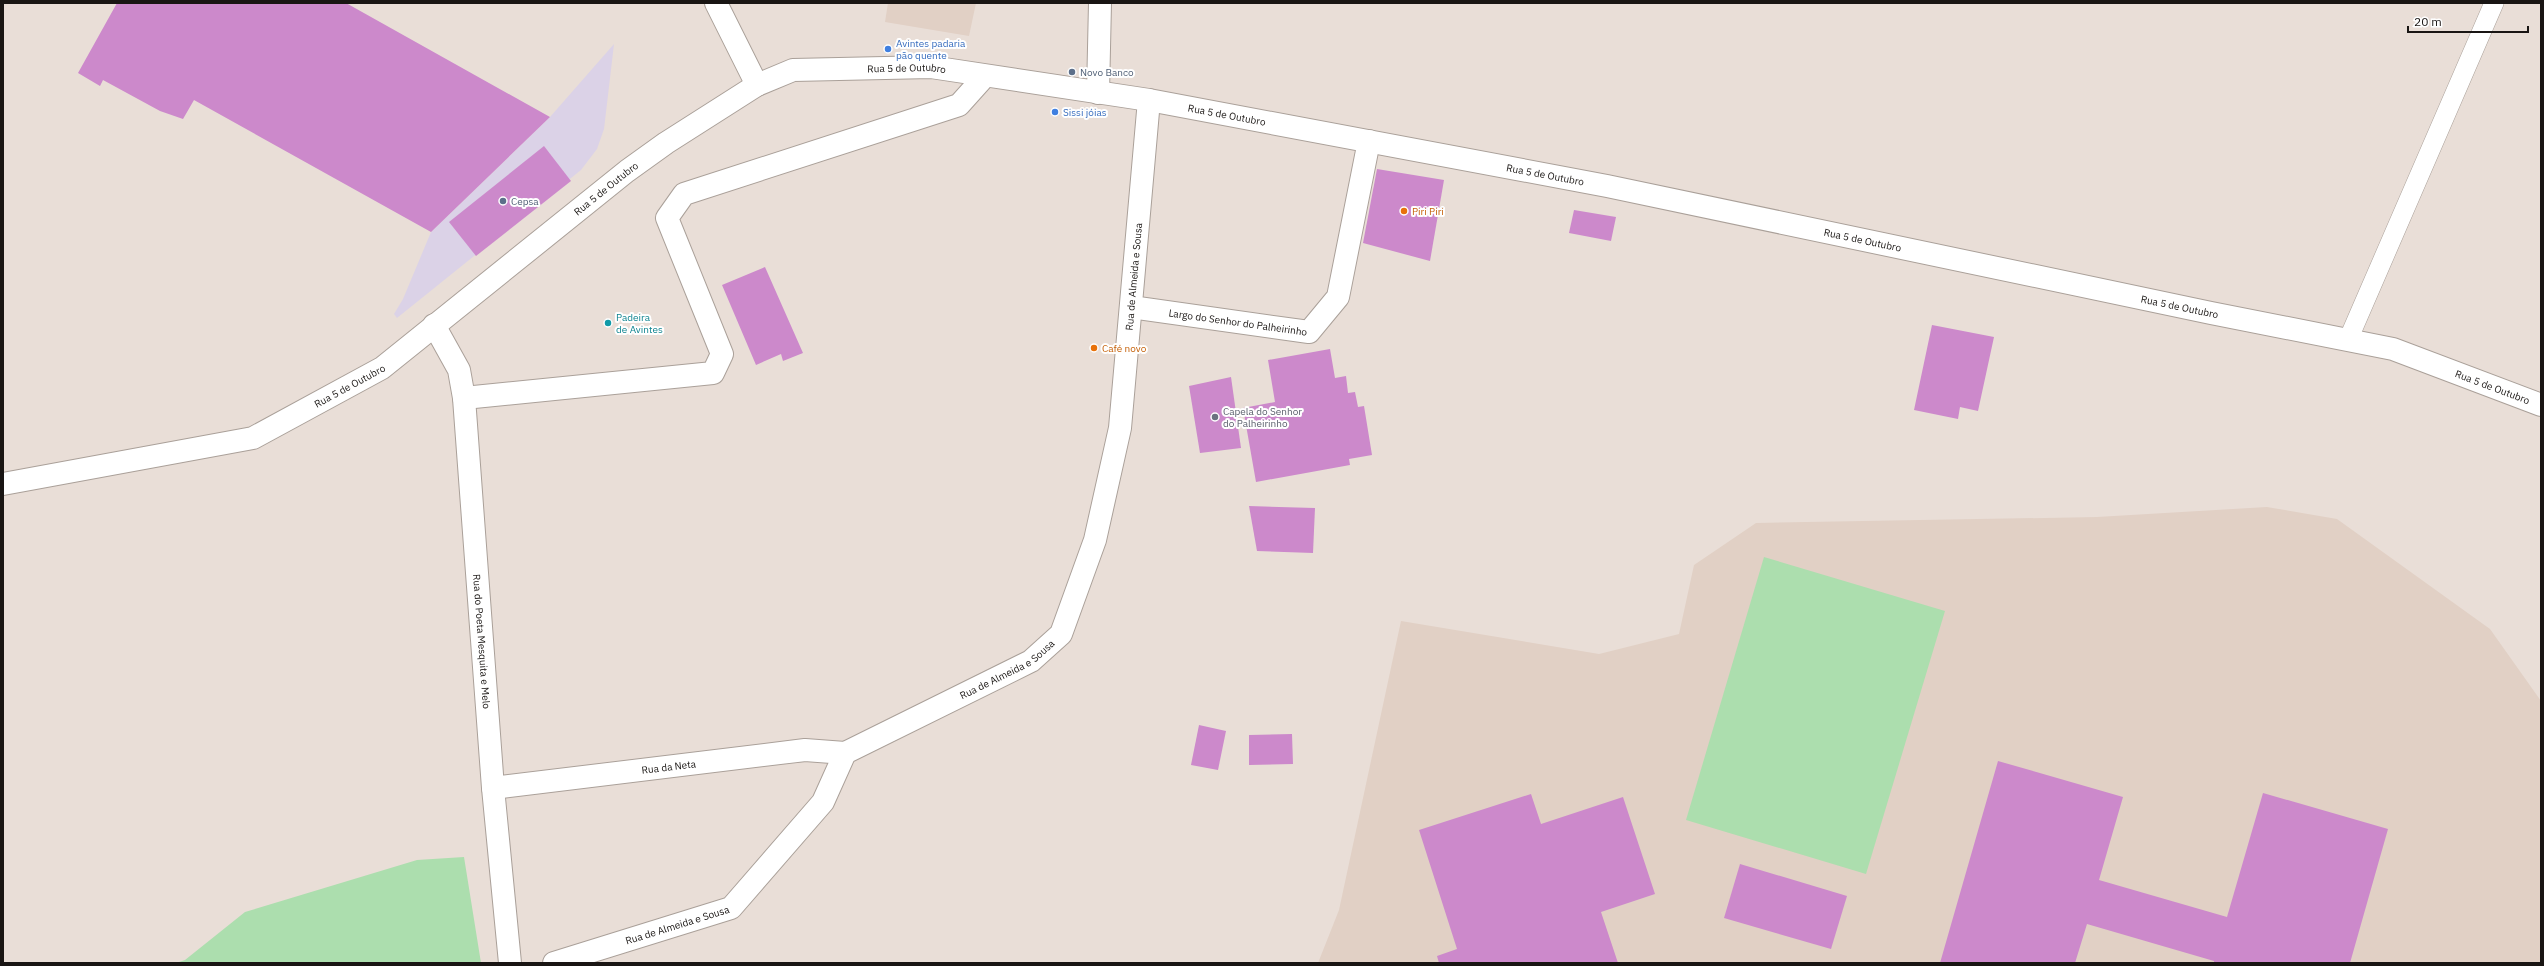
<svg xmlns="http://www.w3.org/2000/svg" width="2544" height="966" viewBox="0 0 2544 966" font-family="'IBM Plex Sans',sans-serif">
<rect width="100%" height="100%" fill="#e9ded7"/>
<polygon fill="#dbd2e7" points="614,44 604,129 597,149 581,170 397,318 394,314 403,299 431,232 550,117"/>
<g fill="#e1d0c5">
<polygon points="888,3 976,3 969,36 885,22"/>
<polygon points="2267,507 2337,519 2490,629 2541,701 2541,963 1318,963 1339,910 1401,621 1599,654 1679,634 1694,565 1756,523 2097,517"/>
</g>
<g fill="#acdeae">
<polygon points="1764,557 1945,611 1866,874 1686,820"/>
<polygon points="464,857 481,963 176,963 185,960 245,912 417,860"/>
</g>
<g fill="#cc89cb">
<polygon points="117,3 346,3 550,117 431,232 194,100 183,119 160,111 103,80 100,86 78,73"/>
<polygon points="544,146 571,181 476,256 449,222"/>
<polygon points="1377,169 1444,180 1430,261 1363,243"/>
<polygon points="1574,210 1616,217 1611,241 1569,233"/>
<polygon points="765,267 803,353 783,361 781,354 756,365 722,285"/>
<polygon points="1932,325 1994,337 1978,411 1960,407 1958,419 1914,410"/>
<polygon points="1330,349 1335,378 1346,376 1348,393 1355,392 1358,407 1364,406 1372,455 1349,459 1350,465 1256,482 1243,408 1275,402 1268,360"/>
<polygon points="1231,377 1241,448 1200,453 1189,386"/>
<polygon points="1249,506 1315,508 1313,553 1257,551"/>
<polygon points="1199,725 1226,731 1218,770 1191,765"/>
<polygon points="1292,734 1293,764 1249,765 1249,735"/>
<polygon points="1998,761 2123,797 2099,880 2227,917 2263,793 2388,829 2350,963 2214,963 2214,961 2087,924 2075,963 1940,963"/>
<polygon points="1531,794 1541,824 1623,797 1655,894 1601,912 1618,963 1439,963 1437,956 1457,949 1419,830"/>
<polygon points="1740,864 1847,896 1831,949 1724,918"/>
</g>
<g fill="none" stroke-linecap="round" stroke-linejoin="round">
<g stroke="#aaa099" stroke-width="20">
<polyline id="lane" points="2348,340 2494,3"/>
</g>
<g stroke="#aaa099" stroke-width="24">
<g id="street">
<polyline points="1098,93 1100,3"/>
<path id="s1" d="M1131 307 1309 332 1338 297 1369 141"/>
<path id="s2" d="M434 325 459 370 464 398 493 788 510 963"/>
<polyline points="464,398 713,373 722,354 667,218 684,194 959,105 985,76"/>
<path id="s3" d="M493 788 805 750 845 753"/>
<path id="s4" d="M554 963 731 908 823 802 845 753 1031 661 1061 634 1095 540 1120 428 1149 100"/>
</g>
</g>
<g stroke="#aaa099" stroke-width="24">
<g id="secondary">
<polyline points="716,3 757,85"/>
<path id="s5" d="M3 484 253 438 382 368 627 171 666 143 757 85 793 70 931 67 1149 100 1607 186 2211 313 2393 349 2541 405"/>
</g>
</g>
<use href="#lane" stroke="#fff" stroke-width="19"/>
<use href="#street" stroke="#fff" stroke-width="22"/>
<use href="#secondary" stroke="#fff" stroke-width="22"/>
</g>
<g fill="#3f7fe0" stroke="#fff" stroke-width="1.5">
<circle cx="888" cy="49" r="4"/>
<circle cx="1055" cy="112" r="4"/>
</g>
<g fill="#5c6f8a" stroke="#fff" stroke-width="1.5">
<circle cx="1072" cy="72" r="4"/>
<circle cx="503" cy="201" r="4"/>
</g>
<g fill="#e8710a" stroke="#fff" stroke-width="1.5">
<circle cx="1404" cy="211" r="4"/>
<circle cx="1094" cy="348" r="4"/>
</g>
<circle fill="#0f9aa8" stroke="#fff" stroke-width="1.5" cx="608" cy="323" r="4"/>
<circle fill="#6b7280" stroke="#fff" stroke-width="1.5" cx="1215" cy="417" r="4"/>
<g text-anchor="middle" stroke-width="4" stroke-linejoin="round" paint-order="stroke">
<g font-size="10" fill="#366cbe" stroke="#fff" text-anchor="start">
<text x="896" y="47">Avintes padaria<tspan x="896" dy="12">pão quente</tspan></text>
<text x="1063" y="116">Sissi jóias</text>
</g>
<g font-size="10" fill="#191513" stroke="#fff">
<text dy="4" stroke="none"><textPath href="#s5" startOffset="1024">Rua 5 de Outubro</textPath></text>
<text dy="4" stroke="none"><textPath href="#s5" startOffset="1348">Rua 5 de Outubro</textPath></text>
<text dy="4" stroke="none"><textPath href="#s5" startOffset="1672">Rua 5 de Outubro</textPath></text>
<text dy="4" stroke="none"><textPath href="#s5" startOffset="688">Rua 5 de Outubro</textPath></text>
<text dy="4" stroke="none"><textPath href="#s5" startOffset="1996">Rua 5 de Outubro</textPath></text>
<text dy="4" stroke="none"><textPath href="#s4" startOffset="994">Rua de Almeida e Sousa</textPath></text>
<text dy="4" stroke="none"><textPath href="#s5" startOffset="2320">Rua 5 de Outubro</textPath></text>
<text dy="4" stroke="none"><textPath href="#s1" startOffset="108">Largo do Senhor do Palheirinho</textPath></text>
<text dy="4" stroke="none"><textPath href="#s5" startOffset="364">Rua 5 de Outubro</textPath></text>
<text dy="4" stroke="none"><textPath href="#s5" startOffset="2644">Rua 5 de Outubro</textPath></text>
<text dy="4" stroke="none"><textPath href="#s2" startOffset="324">Rua do Poeta Mesquita e Melo</textPath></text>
<text dy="4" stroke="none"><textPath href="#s4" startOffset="562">Rua de Almeida e Sousa</textPath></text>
<text dy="4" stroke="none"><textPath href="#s3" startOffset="177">Rua da Neta</textPath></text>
<text dy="4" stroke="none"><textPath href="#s4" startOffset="129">Rua de Almeida e Sousa</textPath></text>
</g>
<g font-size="10" fill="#4e5e75" stroke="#fff" text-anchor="start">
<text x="1080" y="76">Novo Banco</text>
<text x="511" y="205">Cepsa</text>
</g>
<g font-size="10" fill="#c56008" stroke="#fff" text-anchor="start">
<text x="1412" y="215">Piri Piri</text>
<text x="1102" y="352">Café novo</text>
</g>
<g font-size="10" fill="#0d838f" stroke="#fff" text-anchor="start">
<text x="616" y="321">Padeira<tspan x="616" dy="12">de Avintes</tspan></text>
</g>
<g font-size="10" fill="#5b616d" stroke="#fff" text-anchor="start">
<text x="1223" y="415">Capela do Senhor<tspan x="1223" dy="12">do Palheirinho</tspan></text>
</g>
</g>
<rect width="2544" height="966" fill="none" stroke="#191513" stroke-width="8"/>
<path d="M2408 26v6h120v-6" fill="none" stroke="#191513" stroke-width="2"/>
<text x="2414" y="26" font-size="12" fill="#191513" stroke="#ffffff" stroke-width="3" paint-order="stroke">20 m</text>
</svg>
